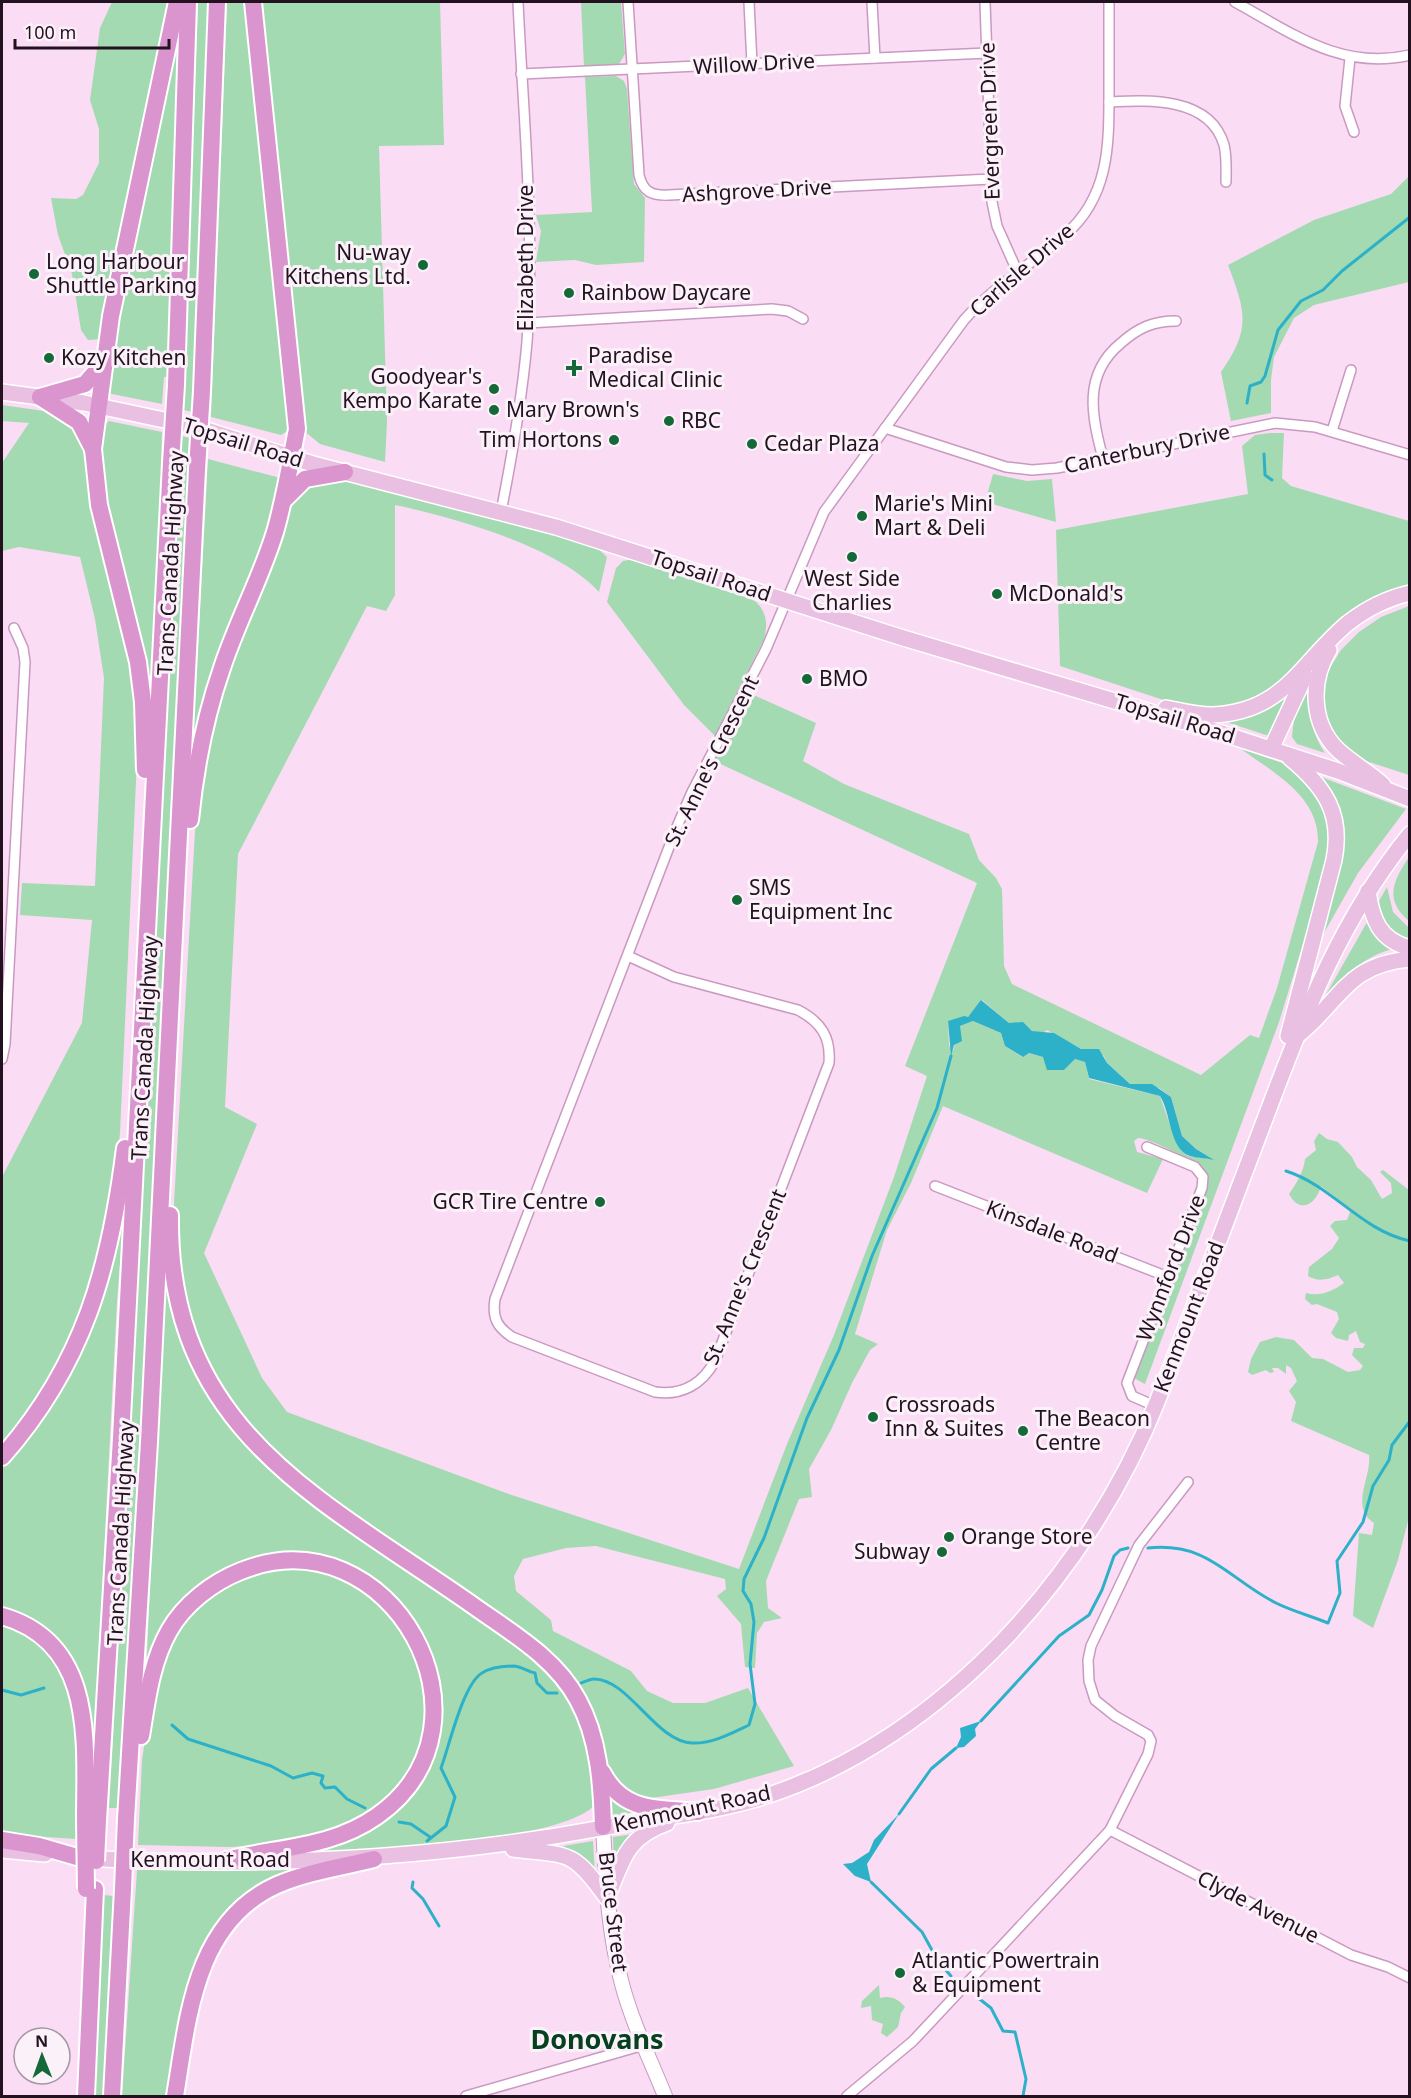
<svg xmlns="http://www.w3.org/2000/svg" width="1411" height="2098" viewBox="0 0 1411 2098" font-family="'Noto Sans',sans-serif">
<rect width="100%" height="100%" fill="#fbdcf5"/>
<g fill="#a3dab2" fill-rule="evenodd">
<polygon points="112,2 172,2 102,339 88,340 81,330 72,274 58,235 51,198 76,199 83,195 99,163 99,129 90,100 100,28"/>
<polygon points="181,2 167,377 164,377 162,404 112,394 109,393 105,383"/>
<polygon points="198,2 208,2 193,412 183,410"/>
<polygon points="227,2 250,2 289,430 281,435 211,417"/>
<polygon points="257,2 440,2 444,145 379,146 387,422 385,462 320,444 303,430"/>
<polygon points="581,2 621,2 625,54 619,64 584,67"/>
<polygon points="616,76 624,81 627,89 634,184 645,198 644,262 596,265 575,260 536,262 541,231 536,215 592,212 585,77"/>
<path d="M1409 176V282L1314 305 1294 318 1274 357 1271 380V413L1231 421 1221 372C1251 329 1246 312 1228 265L1314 220 1391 194Z"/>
<polygon points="2,405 58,413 82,436 131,652 138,737 120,1133 116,1172 88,1301 44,1391 2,1448 2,1177 82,1023 92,920 20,915 22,883 95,886 104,678 95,619 80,557 19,547 2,551 2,463 29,423 2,421"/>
<polygon points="109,421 162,432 157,635 151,744 96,457 104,425"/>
<polygon points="1270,433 1284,433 1282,478 1291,486 1409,521 1409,587 1399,589 1273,691 1230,709 1188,708 1060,666 1056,530 1248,494 1242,446 1255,435"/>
<polygon points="181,436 190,438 137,1493 117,1808 109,1808 127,1493"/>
<polygon points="208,459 284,479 191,778"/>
<polygon points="993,474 1027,481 1052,479 1056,522 985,502"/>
<path d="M330 477 595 546 607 557 599 592C559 547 453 517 395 505V595L386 611 367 606 238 854 225 1107 257 1124 204 1253 262 1378 287 1412 506 1493 739 1569 787 1444 834 1335 894 1177 927 1076 905 1066 977 883 714 761 749 693 816 723 803 761 844 784 969 834 979 860 996 878 1002 889 1004 966 1012 984 1201 1075 1250 1035 1259 1038 1277 988 1318 842C1319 796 1274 773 1241 749L1288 765 1303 778 1321 800 1332 831 1326 869 1279 1022 1145 1384 1134 1378 1206 1188 1207 1180 1202 1168C1194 1161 1147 1137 1138 1138L1134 1141 1137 1152 1163 1159 1147 1193 943 1106 911 1183 887 1230 855 1334 878 1344 870 1350 852 1383 831 1430 809 1469 812 1497 799 1499 766 1581 768 1608 782 1618 764 1622 757 1633 755 1668 745 1667 741 1624 717 1596 726 1589 725 1579 596 1546 566 1548 523 1559 514 1576 516 1591 551 1620 553 1631 631 1671 647 1691 673 1703H705L748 1688 794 1766 714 1789 644 1799 629 1795 609 1777 582 1696 286 1466 237 1414 188 1327 173 1221 197 796 214 707 291 505 298 491ZM982 1000 1009 1023H1023L1032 1031 1043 1033 1047 1030 1081 1049H1094L1104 1056 1107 1063 1130 1084 1159 1088 1171 1097 1182 1136 1196 1149 1212 1159 1188 1156 1175 1140 1160 1096 1089 1079 1085 1062 1075 1059 1064 1070 1043 1057 1028 1053 1022 1057 1005 1046 1001 1033 973 1021 960 1026 953 1051 949 1045 948 1022 968 1017Z"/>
<path d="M633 559C656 566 742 588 755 601 767 612 768 624 764 639L715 736 684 705 607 602 616 568 623 561Z"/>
<polygon points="1409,606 1409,775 1332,750 1320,693 1328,671 1341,650 1359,632 1381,617"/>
<path d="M1328 653C1314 693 1300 714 1325 753L1297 744 1292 737C1295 707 1304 671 1328 653Z"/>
<polygon points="1299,681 1275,738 1217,719"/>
<polygon points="1313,774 1406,809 1358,873 1320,940 1341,853"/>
<path d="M1409 857V921C1383 899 1394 880 1409 857Z"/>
<path d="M1387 887 1393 912 1409 928V945C1372 951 1349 969 1324 998Z"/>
<path d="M1319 1133 1327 1139 1338 1142 1352 1157 1357 1167 1371 1180 1382 1199 1392 1193 1391 1183 1380 1172 1383 1170 1409 1190V1517L1398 1560 1373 1628 1353 1616 1359 1533 1372 1535 1374 1523C1349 1507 1372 1477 1369 1455L1291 1421 1296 1402 1289 1391 1297 1381 1291 1368 1286 1365V1374L1278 1368H1272L1274 1372 1270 1373 1266 1370 1252 1375 1248 1372 1251 1359 1260 1342 1276 1337 1294 1340 1312 1358 1323 1359 1348 1372 1360 1370 1363 1366 1352 1355 1354 1348H1363L1365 1344 1360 1342 1356 1331 1349 1335 1348 1341 1336 1338 1331 1333 1339 1319 1337 1312 1317 1304 1312 1305 1305 1299 1306 1293C1320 1297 1333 1291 1344 1283L1338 1275C1327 1280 1318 1282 1308 1276L1309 1267 1332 1249 1339 1238 1330 1226 1335 1221 1347 1220 1351 1209 1321 1186C1317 1202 1301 1216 1289 1194 1296 1184 1304 1171 1305 1159L1316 1150 1314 1141Z"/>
<polygon points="127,1178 117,1302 93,1766 86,1696 78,1673 2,1610 2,1466 24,1439 56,1393"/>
<path d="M165 1254 169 1281 244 1440 512 1638 568 1692 589 1744 595 1805C558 1843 359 1852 302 1853L324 1847 421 1775 435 1669 416 1624 396 1599 356 1570 323 1558 214 1580 146 1676Z"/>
<polygon points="279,1566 347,1578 400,1620 427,1680 426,1725 412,1768 387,1803 350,1826 288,1844 229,1847 138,1845 142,1760 154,1680 177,1627 218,1587"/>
<path d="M2 1622C94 1654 77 1760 76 1839L2 1834Z"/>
<polygon points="606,1789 643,1811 610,1816"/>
<polygon points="634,1834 614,1871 613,1837"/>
<polygon points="593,1841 595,1875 545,1849"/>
<polygon points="137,1870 311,1870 225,1917 172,2096 122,2096"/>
<polygon points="104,1895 114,1896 105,2096 94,2096"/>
<path d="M879 1985 880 1998C891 1995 898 1999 905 2007L901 2013 898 2027 887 2037 881 2033 883 2024 872 2020 871 2006 861 2008 862 2001Z"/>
</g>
<g fill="#2db1c8">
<path d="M981 1000 1009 1023 1023 1022 1032 1031 1054 1033 1081 1049H1099L1107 1063 1130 1084H1152L1171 1097 1182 1136 1196 1149 1214 1160C1206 1158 1197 1158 1190 1156 1169 1149 1171 1112 1160 1096L1089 1078 1085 1062 1075 1059 1064 1070H1047L1043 1057 1029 1053 1023 1057 1005 1046 1001 1033 973 1021 960 1026 962 1041 954 1045 951 1056 948 1021 964 1016 968 1017Z"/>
<polygon points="981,1721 975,1729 976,1736 964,1747 956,1748 961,1737 960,1728"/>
<polygon points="899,1814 867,1864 871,1882 855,1876 843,1864 852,1863 869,1852 874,1840"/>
</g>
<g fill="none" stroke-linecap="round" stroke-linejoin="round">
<g stroke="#2db1c8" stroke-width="3">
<polyline points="1247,403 1250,386 1261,382 1265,376 1278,330 1301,301 1323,290 1342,271 1410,217"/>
<polyline points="1264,454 1265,475 1272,480"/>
<path d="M1286 1171C1333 1186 1360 1230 1410 1241"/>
<path d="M1148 1548C1209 1542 1227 1578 1276 1603 1292 1611 1311 1616 1328 1623L1340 1593 1337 1561 1363 1522 1373 1486 1389 1460 1392 1445 1410 1421"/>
<path d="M581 1683C584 1682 590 1679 594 1679 629 1679 656 1742 692 1743 712 1744 732 1733 749 1725L755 1704 750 1664 754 1622 751 1604 743 1591 744 1579 764 1538 807 1418 839 1350 872 1256 937 1108 951 1056"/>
<polyline points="2,1690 21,1695 44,1688"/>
<polyline points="981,1721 1059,1636 1089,1615 1102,1590 1114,1556 1120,1550 1128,1548"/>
<polyline points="172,1725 188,1739 271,1766 293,1778 312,1773 323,1776 321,1783 325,1788 335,1787 347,1799 365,1808"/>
<polyline points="899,1814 931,1769 956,1748"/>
<polyline points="399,1822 411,1824 430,1837"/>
<path d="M427 1841 446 1826 455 1797 441 1768C449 1747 463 1684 482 1673 490 1668 504 1666 514 1666 523 1667 528 1672 535 1673L537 1683 547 1693H557"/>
<polyline points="413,1882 412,1888 423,1899 439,1926"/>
<polyline points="871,1882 922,1932 938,1961 951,1976"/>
<polyline points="977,1997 991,2008 1003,2031 1015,2032 1026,2079 1023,2096"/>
</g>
<g stroke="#ca99c1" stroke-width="12">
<g id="minor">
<path d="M628 2 639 175C643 192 652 196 669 195L991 179"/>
<polyline points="749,2 752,64"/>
<polyline points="872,2 875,58"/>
<polyline points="985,2 992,202 997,226 1018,273"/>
<path d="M1235 2C1292 33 1341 71 1410 55"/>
<polyline points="1350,58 1345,106 1354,132"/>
<polyline points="521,74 987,53"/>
<path d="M1109 102C1147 100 1210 96 1224 145 1227 157 1226 170 1226 182"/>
<polyline points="528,323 772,309 788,311 803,319"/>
<polyline points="885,428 1006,467 1032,470 1057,468 1275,423 1315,427 1410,455"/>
<polyline points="1332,431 1351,370"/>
<path d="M1103 459C1092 416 1082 375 1121 343 1138 328 1153 321 1176 321"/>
<path d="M501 512C512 456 522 399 527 342 535 229 523 114 518 2"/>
<path d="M628 956 674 977 798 1010C821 1022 831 1037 829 1063L715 1361C702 1384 682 1396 655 1392L512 1337C497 1327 492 1318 495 1299L676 829 692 792 766 649 824 512 964 320C993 287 1032 264 1065 235 1109 197 1109 146 1109 93 1109 62 1109 32 1109 2"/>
<polyline points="2,1059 5,1044 25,662 23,648 14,628"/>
<polyline points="1147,1147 1195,1167 1203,1177 1202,1188 1127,1383 1132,1396 1155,1406"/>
<polyline points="935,1186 1168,1277"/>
<polyline points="1110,1830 1351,1955 1388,1967 1410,1978"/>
<polyline points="466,2096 644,2045"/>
<polyline points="847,2096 913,2041 1110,1830 1148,1754 1151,1741 1148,1735 1115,1716 1095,1700 1089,1681 1088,1660 1091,1646 1139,1545 1188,1482"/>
</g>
</g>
<g stroke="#ca99c1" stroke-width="16">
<path id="secondary" d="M603 1827C606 1880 608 1932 622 1984 632 2022 650 2059 665 2096"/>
</g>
<g stroke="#fff" stroke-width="18">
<g id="primary">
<polyline points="2,392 84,403 197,427 313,464 556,527 900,637 1218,732 1338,771 1410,799"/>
<path d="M1329 650C1310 681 1311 724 1338 750 1352 763 1369 772 1383 785"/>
<path d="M1166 708C1181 711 1196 715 1212 715 1285 712 1300 663 1348 623 1366 609 1388 598 1410 593"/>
<polyline points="1271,749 1305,676"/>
<path d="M1368 891C1372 919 1379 940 1410 948"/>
<path d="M1288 1036 1334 860C1343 814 1325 787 1290 758"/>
<path d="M1297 1036C1341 1001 1345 965 1410 959"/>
<path d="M513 1849C570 1856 572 1849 607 1898"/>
<polyline points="2,1850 45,1854"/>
<path d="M84 1858C260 1868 429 1860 602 1828 658 1817 715 1813 769 1795 944 1737 1090 1571 1157 1402 1195 1306 1231 1208 1268 1111 1305 1012 1342 917 1410 834"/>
<path d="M607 1898C623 1860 625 1838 667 1823"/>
</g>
</g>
<g stroke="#fff" stroke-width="20">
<g id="motorway">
<polyline points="176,385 188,2"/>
<polyline points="202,391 217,2"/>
<polyline points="40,397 79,422 93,449"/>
<polyline points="40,397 85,384 103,363"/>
<polyline points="285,499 305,479 345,472"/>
<polyline points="145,770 143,702 138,662 99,505 93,449 111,316 177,2"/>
<path d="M190 820C195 769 205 717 222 668 237 622 261 578 275 532 285 498 290 464 297 429L253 2"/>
<path d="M170 1215C167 1429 318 1497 471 1604 510 1632 555 1657 578 1700 599 1738 602 1785 603 1827"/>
<path d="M2 1457C84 1364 110 1268 125 1148"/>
<path d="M2 1616C96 1643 85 1742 85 1819"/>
<path d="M141 1736C147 1700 151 1663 169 1631 184 1604 213 1582 241 1571 390 1511 508 1724 377 1816 332 1848 278 1847 226 1860"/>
<path d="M602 1772C623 1813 658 1808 698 1812"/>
<polyline points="126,1819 149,1442 197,469"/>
<polyline points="98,1820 121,1438 171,463"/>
<polyline points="2,1840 39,1846 77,1857"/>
<polyline points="86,2096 95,1889"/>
<polyline points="112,2096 123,1889"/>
<path d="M175 2096C188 2019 194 1922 277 1885 307 1872 342 1867 374 1859"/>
</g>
</g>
<use href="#minor" stroke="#fff" stroke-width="9"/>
<use href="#secondary" stroke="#fff" stroke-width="14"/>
<use href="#primary" stroke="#e9bfe2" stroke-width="15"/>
<use href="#motorway" stroke="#da95ce" stroke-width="16"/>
<g stroke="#fff" stroke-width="20" stroke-linecap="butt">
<g id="motorway-bridge">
<polyline points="171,463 176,385"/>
<polyline points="197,469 202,391"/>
<polyline points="85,1819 86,1889"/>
<polyline points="96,1861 98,1820"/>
<polyline points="123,1889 126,1819"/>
</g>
</g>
<use href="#motorway-bridge" stroke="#da95ce" stroke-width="16"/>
</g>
<g fill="#156838" stroke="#fbf1f9" stroke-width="2">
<circle cx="423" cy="265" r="6"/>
<circle cx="34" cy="274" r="6"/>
<circle cx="569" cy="293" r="6"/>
<circle cx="49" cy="358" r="6"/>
<path d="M571 359h6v6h6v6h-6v6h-6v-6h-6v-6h6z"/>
<circle cx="494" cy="389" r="6"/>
<circle cx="494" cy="410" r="6"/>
<circle cx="669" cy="421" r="6"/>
<circle cx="614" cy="440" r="6"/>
<circle cx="752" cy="444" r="6"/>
<circle cx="862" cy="516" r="6"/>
<circle cx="852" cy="557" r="6"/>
<circle cx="997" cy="594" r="6"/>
<circle cx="807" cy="679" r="6"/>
<circle cx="737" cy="900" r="6"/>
<circle cx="600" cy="1202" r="6"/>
<circle cx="873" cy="1417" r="6"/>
<circle cx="1023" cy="1431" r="6"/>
<circle cx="949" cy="1537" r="6"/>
<circle cx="942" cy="1552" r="6"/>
<circle cx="900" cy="1973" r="6"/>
</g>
<g text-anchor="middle" stroke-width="6" stroke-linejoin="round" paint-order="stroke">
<g font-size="21" fill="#231120" stroke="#fbf1f9">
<text transform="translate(754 64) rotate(-3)" y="7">Willow Drive</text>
<text transform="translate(990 121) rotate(-92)" y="7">Evergreen Drive</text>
<text transform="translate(757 191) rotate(-3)" y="7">Ashgrove Drive</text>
<text transform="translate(526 258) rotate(-90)" y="7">Elizabeth Drive</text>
<text transform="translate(1022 270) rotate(-41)" y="7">Carlisle Drive</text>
<text transform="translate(243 443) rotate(17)" y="7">Topsail Road</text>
<text transform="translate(1147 449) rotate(-12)" y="7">Canterbury Drive</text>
<text transform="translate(171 563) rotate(-87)" y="7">Trans Canada Highway</text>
<text transform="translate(711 576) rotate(18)" y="7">Topsail Road</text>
<text transform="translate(1175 719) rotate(17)" y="7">Topsail Road</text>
<text transform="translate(712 761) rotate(-64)" y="7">St. Anne's Crescent</text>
<text transform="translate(145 1048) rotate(-87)" y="7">Trans Canada Highway</text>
<text transform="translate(1052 1232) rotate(21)" y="7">Kinsdale Road</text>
<text transform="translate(1171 1268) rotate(-69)" y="7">Wynnford Drive</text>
<text transform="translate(745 1277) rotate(-68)" y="7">St. Anne's Crescent</text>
<text transform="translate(1189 1317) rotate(-69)" y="7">Kenmount Road</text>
<text transform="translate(121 1533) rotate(-87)" y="7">Trans Canada Highway</text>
<text transform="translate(692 1809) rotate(-12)" y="7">Kenmount Road</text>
<text x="210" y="1867">Kenmount Road</text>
<text transform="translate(1258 1907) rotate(27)" y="7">Clyde Avenue</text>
<text transform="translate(613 1912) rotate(83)" y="7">Bruce Street</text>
</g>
<g font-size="21" fill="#231120" stroke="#fbf1f9" text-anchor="start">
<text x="411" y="260" text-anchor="end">Nu-way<tspan x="411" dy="24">Kitchens Ltd.</tspan></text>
<text x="46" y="269">Long Harbour<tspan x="46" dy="24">Shuttle Parking</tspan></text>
<text x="581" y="300">Rainbow Daycare</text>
<text x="588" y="363">Paradise<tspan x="588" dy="24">Medical Clinic</tspan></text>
<text x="61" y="365">Kozy Kitchen</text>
<text x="482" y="384" text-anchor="end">Goodyear's<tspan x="482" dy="24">Kempo Karate</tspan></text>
<text x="506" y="417">Mary Brown's</text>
<text x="681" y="428">RBC</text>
<text x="602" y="447" text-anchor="end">Tim Hortons</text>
<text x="764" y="451">Cedar Plaza</text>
<text x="874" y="511">Marie's Mini<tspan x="874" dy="24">Mart &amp; Deli</tspan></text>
<text x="852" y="586" text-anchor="middle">West Side<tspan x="852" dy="24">Charlies</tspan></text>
<text x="1009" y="601">McDonald's</text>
<text x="819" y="686">BMO</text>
<text x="749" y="895">SMS<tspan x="749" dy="24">Equipment Inc</tspan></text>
<text x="588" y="1209" text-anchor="end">GCR Tire Centre</text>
<text x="885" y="1412">Crossroads<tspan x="885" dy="24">Inn &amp; Suites</tspan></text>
<text x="1035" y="1426">The Beacon<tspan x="1035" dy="24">Centre</tspan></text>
<text x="961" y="1544">Orange Store</text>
<text x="930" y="1559" text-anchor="end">Subway</text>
<text x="912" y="1968">Atlantic Powertrain<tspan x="912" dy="24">&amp; Equipment</tspan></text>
</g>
<g font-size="27" font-weight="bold" fill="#064020" stroke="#fbf1f9">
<text x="597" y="2049">Donovans</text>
</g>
</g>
<rect width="1411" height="2098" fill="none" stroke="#231120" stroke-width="6"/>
<g transform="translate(42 2056) rotate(359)"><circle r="28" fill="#fbf1f9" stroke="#a597a2" stroke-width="1.5"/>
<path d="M0-4.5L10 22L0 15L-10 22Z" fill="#156838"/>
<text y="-9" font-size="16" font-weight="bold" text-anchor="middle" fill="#231120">N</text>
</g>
<path d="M15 39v9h154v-9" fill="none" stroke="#231120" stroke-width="3"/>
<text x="24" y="39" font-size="18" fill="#231120" stroke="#fbf1f9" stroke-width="4.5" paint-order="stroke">100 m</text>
</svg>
